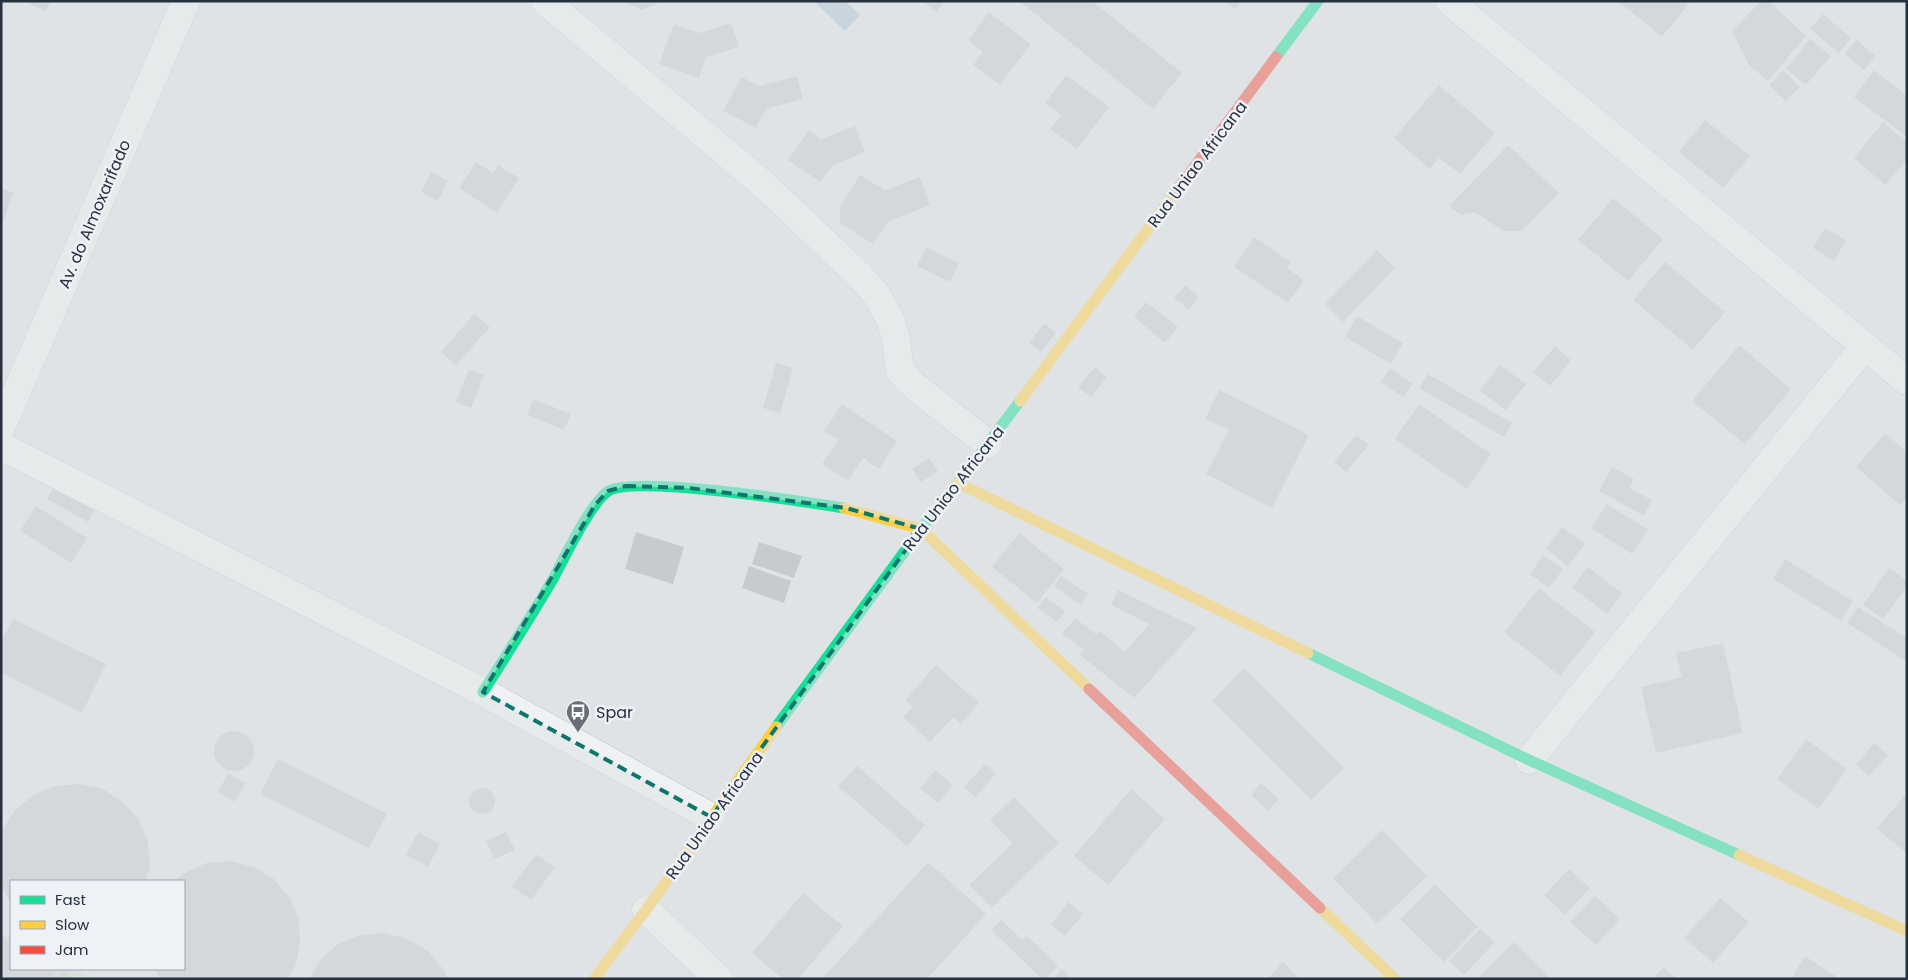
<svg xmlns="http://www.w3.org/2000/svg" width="1908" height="980" viewBox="0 0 1908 980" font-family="Poppins,sans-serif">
<rect width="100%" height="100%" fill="#e0e3e6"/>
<polygon fill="#d1dad1" points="1,934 11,937 11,969 76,969 95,979 1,979"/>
<polygon fill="#aec0d2" points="814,1 845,1 860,15 845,31"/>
<g fill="#c8cbce">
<polygon points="25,1 51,1 45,12"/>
<polygon points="623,1 658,1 659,3 642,10"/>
<polygon points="923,1 945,1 936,12"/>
<polygon points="1019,1 1092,1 1182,73 1153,109"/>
<polygon points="1225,1 1241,1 1235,9"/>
<polygon points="1618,1 1691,1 1662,37"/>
<polygon points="1761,1 1769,1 1806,36 1768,81 1749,65 1732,31"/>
<polygon points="989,12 1031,44 1000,85 973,65 983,52 968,40"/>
<polygon points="1823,14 1851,38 1839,53 1810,29"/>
<polygon points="731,23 739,47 706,57 699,78 659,64 674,24 699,33"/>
<polygon points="1810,39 1831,56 1806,85 1786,69"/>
<polygon points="1857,40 1876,56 1864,70 1845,54"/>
<polygon points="1783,70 1800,87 1786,101 1769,85"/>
<polygon points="1874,70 1907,96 1906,136 1854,97"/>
<polygon points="1066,75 1109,107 1077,149 1050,129 1061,115 1045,103"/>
<polygon points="797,76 803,99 766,109 756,128 723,111 742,77 759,86"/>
<polygon points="1439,85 1495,133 1460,174 1439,158 1430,169 1394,138"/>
<polygon points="1705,120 1750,156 1723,188 1679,152"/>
<polygon points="1883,122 1907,143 1907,160 1885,185 1854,158"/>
<polygon points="855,126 865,152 832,166 820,182 788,160 809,130 821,139"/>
<polygon points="1508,145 1559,193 1522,231 1503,231 1475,212 1461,215 1449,206"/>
<polygon points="476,162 493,173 498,165 519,178 497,213 459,188"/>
<polygon points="431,172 448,181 438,201 421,192"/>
<polygon points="860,175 885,190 920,177 930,205 888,222 873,244 840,223 840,206"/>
<polygon points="1,189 13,192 2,226 1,226"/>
<polygon points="1613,198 1663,239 1628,281 1578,240"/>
<polygon points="1825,228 1846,240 1834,261 1813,248"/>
<polygon points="1254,237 1291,262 1287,268 1304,280 1288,303 1234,267"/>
<polygon points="926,247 959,263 950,282 917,266"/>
<polygon points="1377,250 1395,268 1343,322 1325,304"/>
<polygon points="1665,262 1725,312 1693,350 1633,300"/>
<polygon points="1185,285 1199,297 1189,310 1174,298"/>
<polygon points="1146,302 1178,327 1165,343 1134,317"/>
<polygon points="474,314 490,327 456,365 441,352"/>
<polygon points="1357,316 1403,343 1391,364 1345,337"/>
<polygon points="1044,323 1056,333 1041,352 1029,343"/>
<polygon points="1739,345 1791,389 1745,444 1692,401"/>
<polygon points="1555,346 1571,360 1550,386 1533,372"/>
<polygon points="776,363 793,368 780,413 763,408"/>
<polygon points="1500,365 1526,384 1506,410 1480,391"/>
<polygon points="1095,367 1107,377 1091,397 1078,387"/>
<polygon points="1390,368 1413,384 1403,397 1381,382"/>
<polygon points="469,369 484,375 471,408 456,402"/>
<polygon points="1428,374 1512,423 1504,437 1419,388"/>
<polygon points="1219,390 1309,435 1272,508 1206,474 1229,430 1205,419"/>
<polygon points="533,399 571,414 564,430 527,415"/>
<polygon points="842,404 897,441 879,469 863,458 848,481 822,464 838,440 824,431"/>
<polygon points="1419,404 1491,454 1467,489 1395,439"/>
<polygon points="1885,433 1907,452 1907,498 1900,505 1856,467"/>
<polygon points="1356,435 1369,445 1346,472 1334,462"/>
<polygon points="929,458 938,471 921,482 912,469"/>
<polygon points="1612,467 1634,479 1629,488 1652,500 1644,516 1599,491"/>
<polygon points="57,481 98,504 88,522 47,499"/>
<polygon points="1607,504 1648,530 1632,554 1591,528"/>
<polygon points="36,506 87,538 71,563 20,531"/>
<polygon points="1562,527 1585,544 1568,566 1546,549"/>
<polygon points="636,532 684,547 673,584 625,569"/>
<polygon points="1019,533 1064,569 1037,603 992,567"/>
<polygon points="759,542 802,556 794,578 752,564"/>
<polygon points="1543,555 1563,569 1549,588 1530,574"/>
<polygon points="1785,559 1853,601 1841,621 1773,579"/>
<polygon points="749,566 791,581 784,603 742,588"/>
<polygon points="1588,567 1622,593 1607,614 1572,587"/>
<polygon points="1889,568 1907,581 1907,587 1883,619 1863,605"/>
<polygon points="1061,576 1088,594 1081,605 1054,586"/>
<polygon points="1539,588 1595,632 1560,676 1504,632"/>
<polygon points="1118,590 1197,628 1134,698 1080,655 1083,650 1062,634 1075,618 1096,634 1100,631 1125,652 1149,624 1111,605"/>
<polygon points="1046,597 1065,611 1057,622 1037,608"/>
<polygon points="1858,607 1907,638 1907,662 1847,623"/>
<polygon points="13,619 106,664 82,713 1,673 1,642"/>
<polygon points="1723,643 1743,733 1656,753 1641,687 1682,677 1676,653"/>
<polygon points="936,665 979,703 961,724 953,717 930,742 903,717 913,707 905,700"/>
<polygon points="1244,668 1344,768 1311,800 1212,701"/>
<circle cx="234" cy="751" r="20"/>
<polygon points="1806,739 1847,769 1818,809 1777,779"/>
<polygon points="1874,743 1888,755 1869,776 1856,765"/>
<polygon points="278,759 387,814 369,848 260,794"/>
<polygon points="985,764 996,774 975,797 964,787"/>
<polygon points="857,766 925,825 907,846 838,786"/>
<polygon points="935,770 953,785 939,803 920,789"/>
<polygon points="228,773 245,783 235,802 218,792"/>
<polygon points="1261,783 1279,799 1268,811 1251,795"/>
<polygon points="79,784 103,789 123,802 139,820 148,843 150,866 146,881 11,881 11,904 1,885 2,831 14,811 33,795 55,786"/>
<circle cx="482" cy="801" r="13"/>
<polygon points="1131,789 1165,819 1108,885 1074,856"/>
<polygon points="1907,792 1907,853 1877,829"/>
<polygon points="1014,797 1059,843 992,907 969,885 1013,843 990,820"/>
<polygon points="1382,830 1427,876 1377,924 1333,878"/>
<polygon points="418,832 440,844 428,867 406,855"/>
<polygon points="506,832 515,850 494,859 486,841"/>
<polygon points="536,854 555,868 531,900 512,886"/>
<polygon points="230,861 254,867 274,879 290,898 299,920 300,944 295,967 287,979 160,979 155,969 184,969 184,881 174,881 184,873 206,863"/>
<polygon points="928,862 986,914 927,979 822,979"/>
<polygon points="1569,869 1590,888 1565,915 1544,895"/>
<polygon points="1435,884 1478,927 1444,962 1400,919"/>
<polygon points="803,893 843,926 798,979 783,979 752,953"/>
<polygon points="1595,896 1620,919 1596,945 1570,922"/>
<polygon points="1720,898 1749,922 1713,963 1684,938"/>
<polygon points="1068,902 1083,914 1065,936 1051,925"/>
<polygon points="1001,920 1023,940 1026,935 1058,966 1046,979 1042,979 991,930"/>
<polygon points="1480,929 1495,942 1464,975 1449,961"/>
<polygon points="385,933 408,939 428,951 444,970 448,979 309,979 320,960 338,944 361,935"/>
<polygon points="1,935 11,941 11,969 57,969 52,979 1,979"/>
<polygon points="1514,942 1551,979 1477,979"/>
<polygon points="1805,956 1837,977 1835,979 1791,979"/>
<polygon points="1283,962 1300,979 1267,979"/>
<polygon points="1663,967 1678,979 1653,979"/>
<polygon points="1062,969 1072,979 1053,979"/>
<polygon points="62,971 73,979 57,979"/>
</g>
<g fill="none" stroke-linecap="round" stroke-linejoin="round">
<g stroke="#bec1c4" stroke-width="29">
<g id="street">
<polyline points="545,1 763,184 859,275 876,294 890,319 896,339 900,371 913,385 988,444"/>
<polyline points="1449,1 1907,381"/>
<polyline points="1,428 186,1"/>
<polyline points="1,446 483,692 711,817"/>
<polyline points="1529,760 1864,347"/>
<polyline points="646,910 719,979"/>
</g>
</g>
<use href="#street" stroke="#f0f1f2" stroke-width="28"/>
<g stroke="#16e098" stroke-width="11">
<polyline points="1276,57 1318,1"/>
<polyline points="1308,653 1529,760 1739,855"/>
<path d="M483 692C507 654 531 617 553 579 565 557 589 506 607 492 630 474 807 502 844 508"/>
<polyline points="776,727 921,529 958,483 1020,401"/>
</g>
<g stroke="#ffcf43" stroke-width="11">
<polyline points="1020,401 1174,194"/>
<polyline points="958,483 1308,653"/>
<polyline points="844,508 921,529 1089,689"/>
<polyline points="1739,855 1907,931"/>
<polyline points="1320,908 1395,979"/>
<polyline points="594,979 646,910 776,727"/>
</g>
<g stroke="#f24e42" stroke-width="11">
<polyline points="1174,194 1276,57"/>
<polyline points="1089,689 1320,908"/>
</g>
</g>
<path d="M0 0H1908V980H0ZM626 486 689 488 846 508 921 529 711 817 483 692 595 505 608 491Z" fill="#e0e3e6" fill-opacity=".55" fill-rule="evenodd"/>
<path fill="none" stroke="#0f766e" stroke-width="4" stroke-dasharray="10 6" stroke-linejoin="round" d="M626 486 689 488 846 508 921 529 711 817 483 692 595 505 608 491Z"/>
<defs>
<g id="bus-pin" transform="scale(1.25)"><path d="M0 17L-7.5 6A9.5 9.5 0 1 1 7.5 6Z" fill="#686f79" stroke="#eef1f6"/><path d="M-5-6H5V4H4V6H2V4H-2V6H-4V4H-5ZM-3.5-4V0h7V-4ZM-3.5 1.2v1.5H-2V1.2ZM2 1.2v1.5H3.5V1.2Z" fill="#fff"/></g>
</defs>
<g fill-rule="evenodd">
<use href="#bus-pin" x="578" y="712"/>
</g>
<g text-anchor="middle" stroke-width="5" stroke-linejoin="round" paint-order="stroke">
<g font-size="16" fill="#27303f" stroke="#eef1f6">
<text transform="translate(1197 164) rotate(-53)" y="6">Rua Uniao Africana</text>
<text transform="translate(94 214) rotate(-67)" y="6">Av. do Almoxarifado</text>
<text transform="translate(953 488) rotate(-52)" y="6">Rua Uniao Africana</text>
<text transform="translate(714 815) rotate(-54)" y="6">Rua Uniao Africana</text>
</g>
<g font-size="16" fill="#27303f" stroke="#eef1f6" text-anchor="start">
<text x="596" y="718">Spar</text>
</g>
</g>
<rect width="1908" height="980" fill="none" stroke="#27303f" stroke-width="5"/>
<rect x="10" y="880" width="175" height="90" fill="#eef1f6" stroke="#9ea4ad"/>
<rect x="20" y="896" width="25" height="8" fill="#16e098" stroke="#9ea4ad"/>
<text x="55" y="905" font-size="15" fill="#27303f">Fast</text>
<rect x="20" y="921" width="25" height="8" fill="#ffcf43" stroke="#9ea4ad"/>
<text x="55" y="930" font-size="15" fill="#27303f">Slow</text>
<rect x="20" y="946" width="25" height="8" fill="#f24e42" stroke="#9ea4ad"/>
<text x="55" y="955" font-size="15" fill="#27303f">Jam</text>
</svg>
